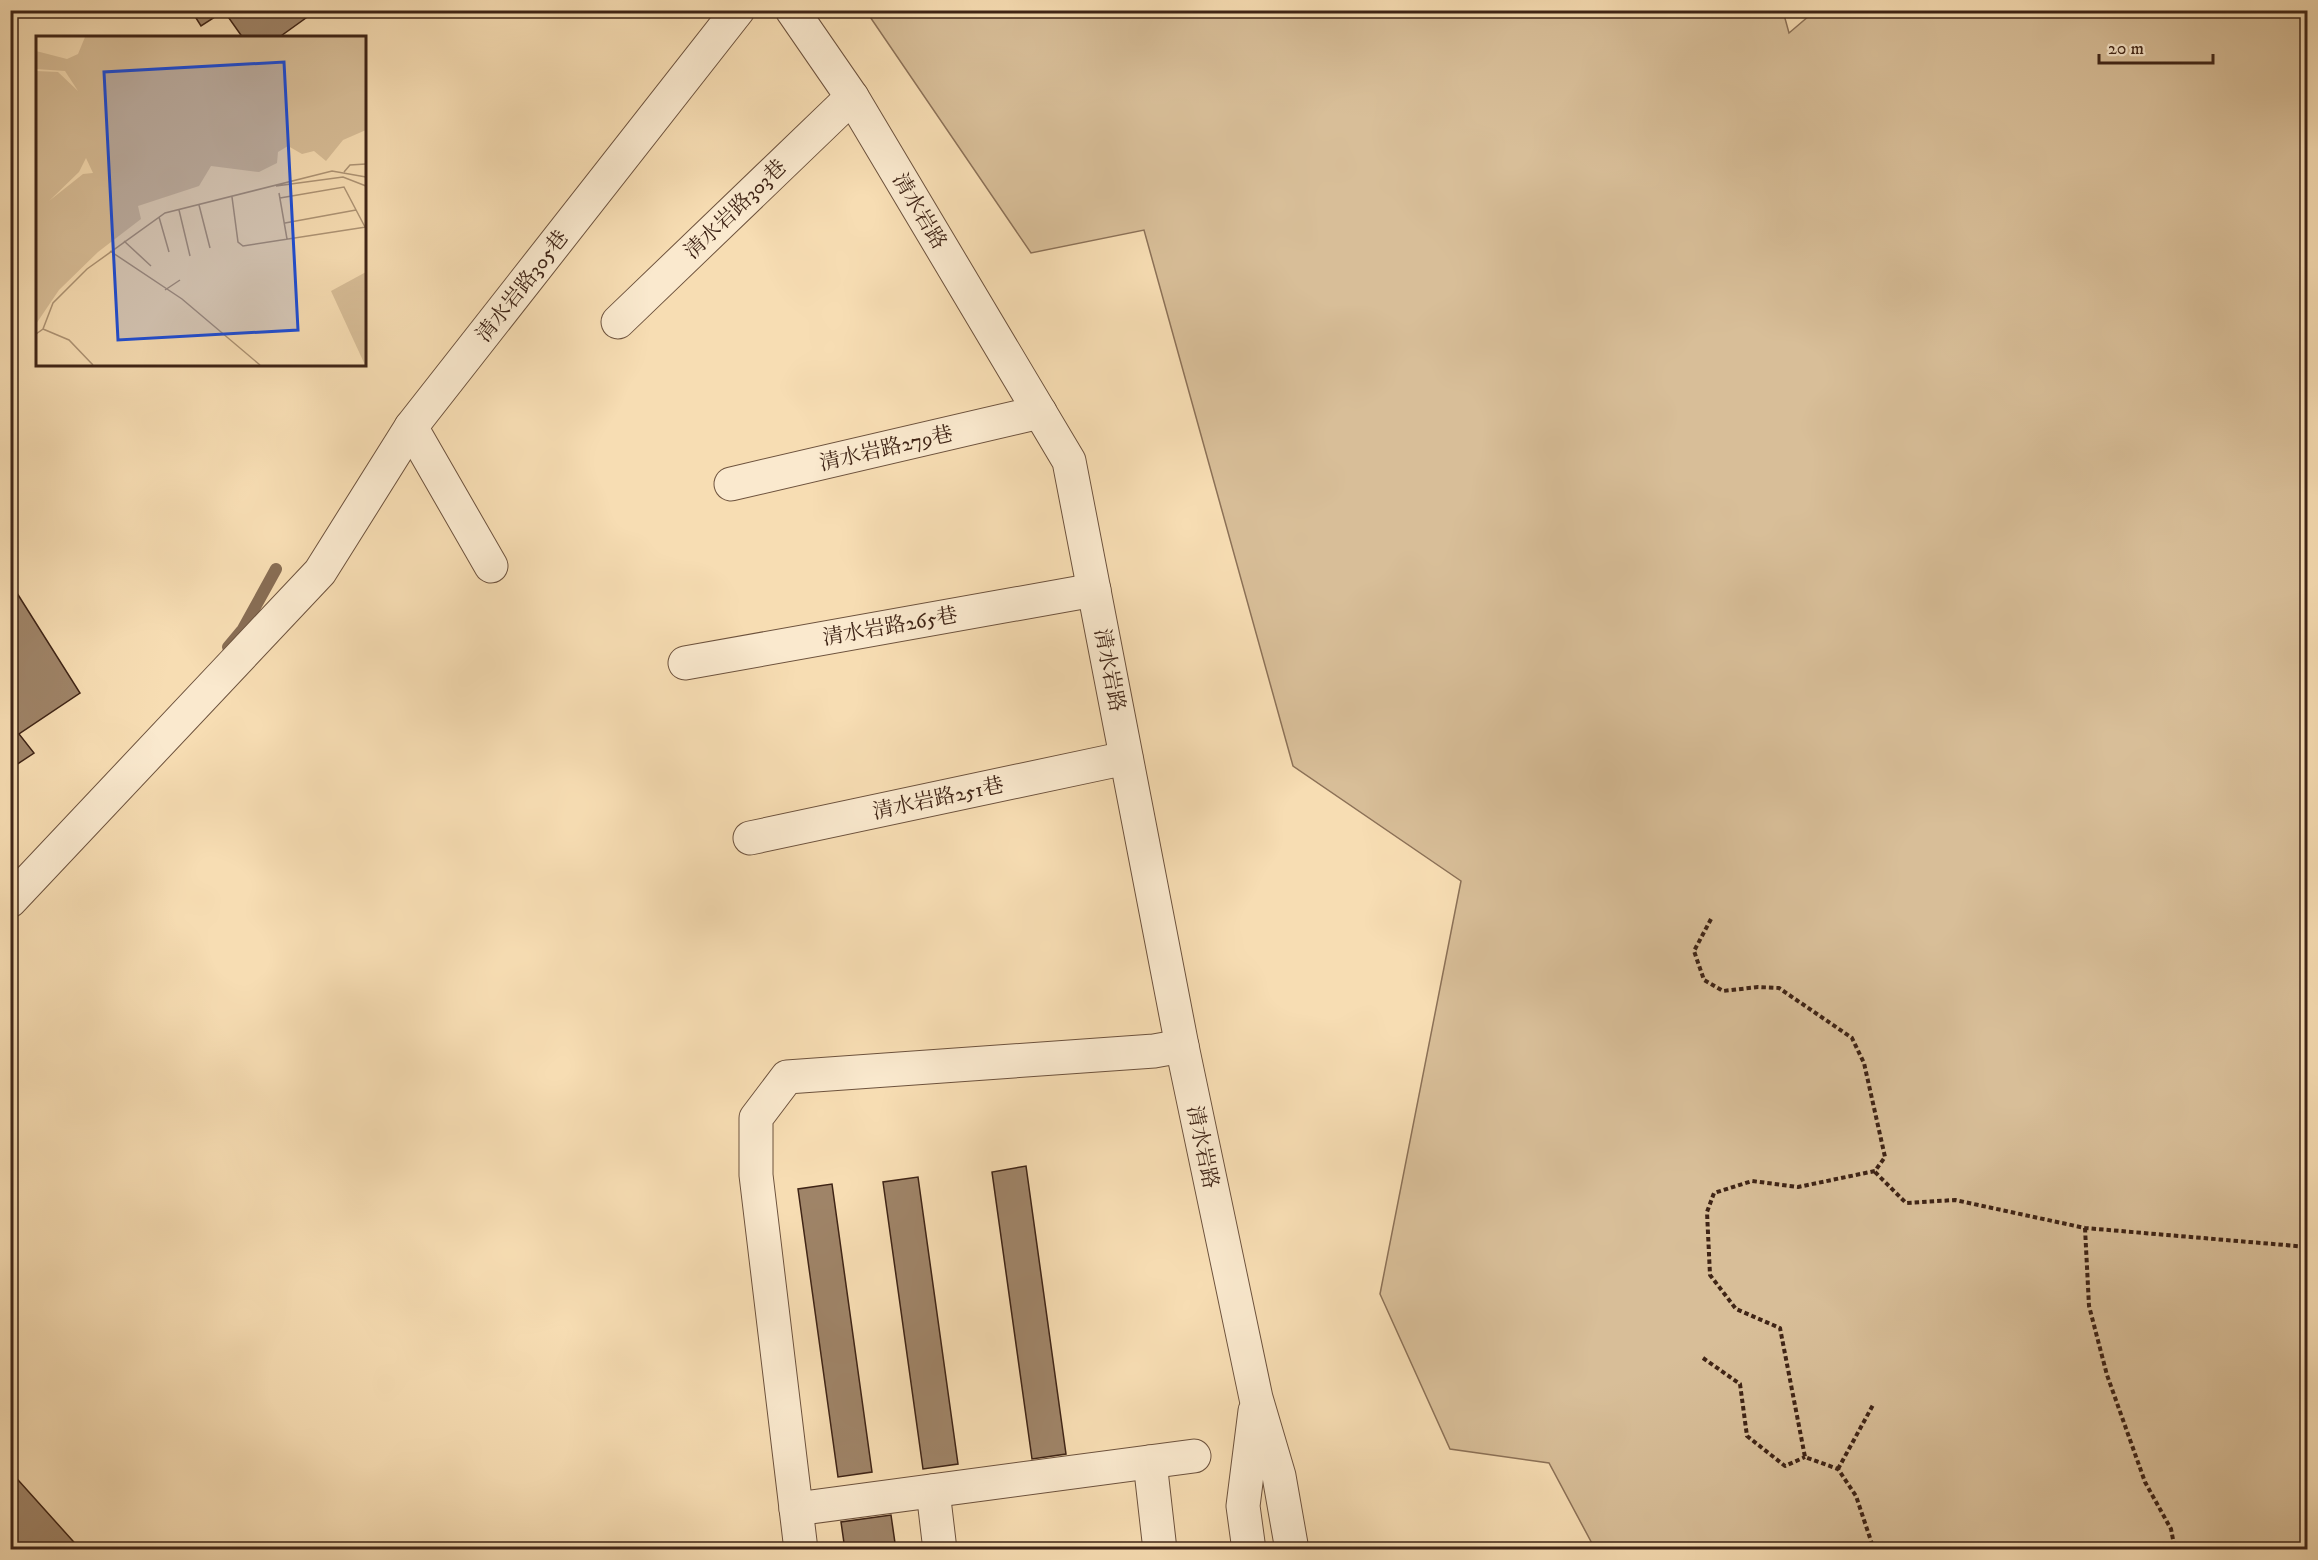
<svg xmlns="http://www.w3.org/2000/svg" width="2318" height="1560" viewBox="0 0 2318 1560" font-family="'IM FELL DW Pica','Noto Serif TC',serif">
<rect width="100%" height="100%" fill="#f7ddb3"/>
<filter id="stains"><feTurbulence type="fractalNoise" baseFrequency=".00333" numOctaves="4"/><feColorMatrix values="0 0 0 0 .2 0 0 0 0 .09 0 0 0 0 .02 0 0 0 .5 -.17"/></filter>
<radialGradient id="worn" r=".72"><stop offset=".6" stop-color="#630" stop-opacity="0"/><stop offset="1" stop-color="#630" stop-opacity=".3"/></radialGradient>
<polygon fill="#d8be98" stroke="#8c7157" stroke-width="1.5" points="1783,11 1789,33 1816,10 2307,11 2307,1549 1595,1549 1549,1463 1450,1449 1380,1294 1461,881 1293,766 1144,230 1031,253 866,11"/>
<g fill="none" stroke-linecap="round" stroke-linejoin="round">
<polyline stroke="#886d54" stroke-width="12" points="228,647 243,629 276,569"/>
</g>
<g fill="#9f8468" stroke="#3f2416" stroke-width="1.5">
<polygon points="191,10 317,10 278,38 243,38 224,11 201,26"/>
<polygon points="10,582 80,693 19,734 34,753 10,769"/>
<polygon points="1026,1166 1066,1454 1032,1459 992,1172"/>
<polygon points="918,1177 958,1464 923,1469 883,1182"/>
<polygon points="832,1184 872,1472 838,1477 798,1189"/>
<polygon points="10,1471 81,1550 10,1550"/>
<polygon points="891,1515 896,1550 845,1550 841,1522"/>
</g>
<g fill="none" stroke-linecap="round" stroke-linejoin="round">
<g stroke="#6d523d" stroke-width="35">
<g id="minor">
<polyline points="792,10 852,97 1069,461 1182,1046 1256,1398 1279,1476 1292,1550"/>
<polyline points="618,322 852,97"/>
<polyline points="411,427 491,566"/>
<polyline points="731,484 1040,412"/>
<polyline points="685,663 1094,590"/>
<polyline points="750,838 1126,758"/>
<polyline points="10,901 320,572 411,427 738,10"/>
<polyline points="1150,1462 1160,1550"/>
<polyline points="933,1491 940,1550"/>
<polyline points="796,1509 1194,1456"/>
<polyline points="801,1550 756,1175 756,1118 787,1077 1154,1051 1182,1046"/>
<polyline points="1249,1550 1243,1506 1255,1411"/>
</g>
</g>
<g stroke="#3f2416" stroke-width="4" stroke-dasharray="4.5 3" stroke-linecap="butt">
<polyline points="1711,919 1694,951 1704,980 1723,991 1758,987 1779,988 1852,1038 1864,1063 1885,1157 1875,1171 1798,1187 1752,1181 1714,1193 1707,1212 1710,1275 1736,1309 1780,1328 1805,1457 1838,1469 1856,1496 1874,1550"/>
<polyline points="1875,1172 1906,1203 1955,1200 2085,1228 2308,1247"/>
<polyline points="2085,1228 2089,1306 2107,1375 2145,1482 2171,1529 2175,1550"/>
<polyline points="1703,1358 1740,1384 1747,1436 1785,1466 1805,1457"/>
<polyline points="1838,1469 1873,1405"/>
</g>
<use href="#minor" stroke="#fae9ce" stroke-width="33"/>
</g>
<g text-anchor="middle" stroke-width="4.5" stroke-linejoin="round" paint-order="stroke">
<g font-size="21" fill="#3f2416" stroke="#fae9ce">
<text transform="translate(735 209) rotate(-44)" y="7">清水岩路303巷</text>
<text transform="translate(920 211) rotate(59)" y="7">清水岩路</text>
<text transform="translate(522 286) rotate(-52)" y="7">清水岩路305巷</text>
<text transform="translate(886 448) rotate(-13)" y="7">清水岩路279巷</text>
<text transform="translate(890 626) rotate(-10)" y="7">清水岩路265巷</text>
<text transform="translate(1110 670) rotate(79)" y="7">清水岩路</text>
<text transform="translate(938 798) rotate(-12)" y="7">清水岩路251巷</text>
<text transform="translate(1203 1147) rotate(78)" y="7">清水岩路</text>
</g>
</g>
<g transform="translate(36 36)">
<rect width="330" height="330" fill="#f7ddb3"/>
<path d="M49 1H330V94L307 104 290 125 278 115 266 118 252 110 242 116 241 127 223 136 175 130 163 150 102 170 105 183 62 216 23 254 0 288V35L22 36 42 55 29 35 0 33V15L31 23 42 18ZM50 122 57 137 47 138 13 165 43 136ZM330 236V329H329L295 255Z" fill="#d8be98" fill-rule="evenodd"/>
<path fill="none" stroke="#ad9374" stroke-width="1.5" d="M308 136 314 129 330 128M240 150 307 141 330 150M243 157 251 203M196 161 202 206 207 210 330 191M244 162 308 151 329 191M163 169 174 212M143 174 154 220M123 181 133 216M249 187 320 174M88 205 115 230M74 215 146 263 224 329M129 254 144 244M7 293 33 304 57 329M0 298 7 293 17 267 51 233 129 177 296 135 330 141"/>
<path fill="#1d4ed8" fill-opacity="0.15" stroke="#1d4ed8" stroke-width="3" d="M248 26 262 294 82 304 68 36Z"/>
<rect width="330" height="330" fill="none" stroke="#3f2416" stroke-width="3"/>
</g>
<rect width="2318" height="1560" fill="none" stroke="#f7ddb3" stroke-width="36"/>
<rect x="12" y="12" width="2294" height="1536" fill="none" stroke="#3f2416" stroke-width="3"/>
<rect x="18" y="18" width="2282" height="1524" fill="none" stroke="#3f2416" stroke-width="1.5"/>
<path d="M2099 54v9h114v-9" fill="none" stroke="#3f2416" stroke-width="3"/>
<text x="2108" y="54" font-size="18" fill="#3f2416" stroke="#fae9ce" stroke-width="4.5" paint-order="stroke">20 m</text>
<rect width="100%" height="100%" filter="url(#stains)"/>
<rect width="100%" height="100%" fill="url(#worn)"/>
</svg>
